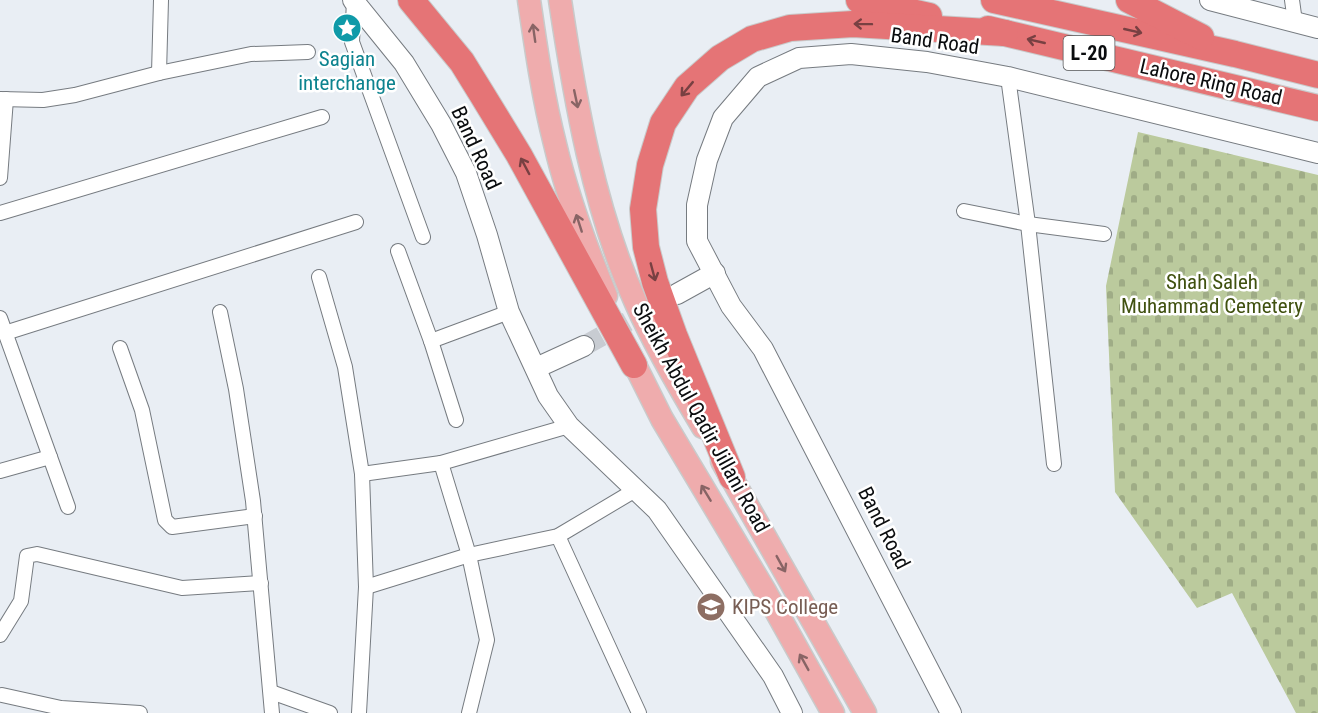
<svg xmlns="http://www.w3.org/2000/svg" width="1318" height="713" viewBox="0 0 1318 713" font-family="'Roboto Condensed',sans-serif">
<defs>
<pattern id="cemetery-stones" width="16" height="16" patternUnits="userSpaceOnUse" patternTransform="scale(1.5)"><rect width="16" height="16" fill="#bbca9d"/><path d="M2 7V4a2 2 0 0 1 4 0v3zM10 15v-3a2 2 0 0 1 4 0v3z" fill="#9fac86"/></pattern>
</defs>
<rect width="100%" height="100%" fill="#e9eef4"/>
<polygon fill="url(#cemetery-stones)" points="1138,132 1318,175 1318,713 1296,713 1232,593 1197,608 1115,492 1106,286"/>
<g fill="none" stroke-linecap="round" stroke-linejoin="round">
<polyline stroke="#c8ccd2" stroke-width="20" stroke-dasharray="20 10" stroke-linecap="butt" points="584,346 652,308"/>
<g stroke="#767b80" stroke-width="16">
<g id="street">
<polyline points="1292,0 1295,22"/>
<polyline points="354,1 352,42 423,237"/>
<polyline points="159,73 161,0"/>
<polyline points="1008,77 1028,224 1054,464"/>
<polyline points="0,99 43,100 75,95 159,73 251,54 308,52"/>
<polyline points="0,178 6,99"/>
<polyline points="964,211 1028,224 1104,234"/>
<polyline points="0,213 322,117"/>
<polyline points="398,251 431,341 456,420"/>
<polyline points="319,277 345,367 362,474 366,587 359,713"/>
<polyline points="220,312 236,389 253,501 272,713"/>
<polyline points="0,318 68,507"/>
<polyline points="5,333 356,222"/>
<polyline points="431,341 509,312"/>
<polyline points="120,348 142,410 165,520 172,527 255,516"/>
<polyline points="441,463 469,555 487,640 469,713"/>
<polyline points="0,471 50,457"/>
<polyline points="362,474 441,463 569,426"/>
<polyline points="558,536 639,713"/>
<polyline points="366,587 469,555 558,536 637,489"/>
<polyline points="0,635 21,601 27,556 37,554 182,588 261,583"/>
<polyline points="271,692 330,713"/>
<polyline points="2,695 61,708 140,713"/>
</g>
</g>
<g stroke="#767b80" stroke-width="22">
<g id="secondary">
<polyline points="353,0 404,63 441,124 466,173 487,235 509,312 548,396 569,426 657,510 773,676 792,713"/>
<polyline points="1210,0 1318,28"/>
<polyline points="677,294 715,273"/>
<polyline points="536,368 584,346"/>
<polyline points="951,713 763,349 731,306 697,241 697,205 707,160 723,118 758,77 799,58 851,54 927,62 1008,77 1318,153"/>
</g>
</g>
<g stroke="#c9caca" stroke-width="25">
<g id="primary">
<path d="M529 0C536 48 543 97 555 144 567 195 586 247 606 296"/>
<path d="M560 0C575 100 594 210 636 303 655 346 679 387 703 427"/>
<polyline points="627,349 662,419 766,593 833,713"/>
<polyline points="722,461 865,713"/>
</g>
</g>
<g stroke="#c9caca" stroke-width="28">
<g id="highway">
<polyline points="411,0 462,62 483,96 519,155 634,365"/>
<polyline points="859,0 929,16"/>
<polyline points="994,0 1235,54 1318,75"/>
<polyline points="1129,0 1201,37"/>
<polyline points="988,29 1318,108"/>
<polyline points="732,477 674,335 655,282 646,247 643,209 650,165 663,123 687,87 720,58 752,39 790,28 853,24 1005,33"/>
</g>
</g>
<use href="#street" stroke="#fff" stroke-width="14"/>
<use href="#secondary" stroke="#fff" stroke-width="20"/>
<use href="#primary" stroke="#efacad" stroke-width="22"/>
<use href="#highway" stroke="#e57476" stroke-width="26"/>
</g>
<defs><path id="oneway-shaft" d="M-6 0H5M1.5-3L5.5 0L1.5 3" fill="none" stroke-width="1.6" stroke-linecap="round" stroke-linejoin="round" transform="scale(1.5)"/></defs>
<g stroke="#784042">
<use href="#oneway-shaft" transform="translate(863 24) rotate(-179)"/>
<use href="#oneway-shaft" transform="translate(1133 31) rotate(13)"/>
<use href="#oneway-shaft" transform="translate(1036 41) rotate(-167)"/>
<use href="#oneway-shaft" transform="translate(687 89) rotate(130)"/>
<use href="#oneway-shaft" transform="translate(525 166) rotate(-118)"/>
<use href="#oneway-shaft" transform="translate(653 272) rotate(75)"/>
</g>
<g stroke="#886465">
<use href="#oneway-shaft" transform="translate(534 33) rotate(-98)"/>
<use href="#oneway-shaft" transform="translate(576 99) rotate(78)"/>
<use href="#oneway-shaft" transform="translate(579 223) rotate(-108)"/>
<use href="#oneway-shaft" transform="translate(706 493) rotate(-121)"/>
<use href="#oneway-shaft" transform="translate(781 564) rotate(61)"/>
<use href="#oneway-shaft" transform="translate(804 662) rotate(-119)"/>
</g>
<defs>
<g id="sight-disc" transform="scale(1.5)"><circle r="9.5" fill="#0f9aa8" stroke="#fff"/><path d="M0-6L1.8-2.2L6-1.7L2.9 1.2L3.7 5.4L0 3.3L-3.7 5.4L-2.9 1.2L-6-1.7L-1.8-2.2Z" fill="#fff"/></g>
<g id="university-disc" transform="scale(1.5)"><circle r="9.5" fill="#8d6e63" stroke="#fff"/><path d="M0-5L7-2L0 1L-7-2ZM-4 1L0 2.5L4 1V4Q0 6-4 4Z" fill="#fff"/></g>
</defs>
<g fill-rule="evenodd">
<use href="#sight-disc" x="347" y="28"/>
<use href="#university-disc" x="711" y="607"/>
</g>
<g text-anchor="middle" stroke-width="5" stroke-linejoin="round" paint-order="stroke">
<rect fill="#fff" stroke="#545556" stroke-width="1.5" x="1063.5" y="36" width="51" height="34" rx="4.5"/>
<g font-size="20" font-weight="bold" fill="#0a0c0e">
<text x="1089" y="60">L-20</text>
</g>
<g font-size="21" fill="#0a0c0e" stroke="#fff">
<text transform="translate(935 41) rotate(8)" y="7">Band Road</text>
<text transform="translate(1211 82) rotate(13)" y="7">Lahore Ring Road</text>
<text transform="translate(476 148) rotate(65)" y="7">Band Road</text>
<text transform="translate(701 418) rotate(61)" y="7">Sheikh Abdul Qadir Jillani Road</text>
<text transform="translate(884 528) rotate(63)" y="7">Band Road</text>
</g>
<g font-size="21" fill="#0d838f" stroke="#fff">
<text x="347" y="66">Sagian<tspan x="347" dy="24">interchange</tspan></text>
</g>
<g font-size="21" fill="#405110" stroke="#fff">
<text x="1212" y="289">Shah Saleh<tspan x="1212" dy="24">Muhammad Cemetery</tspan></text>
</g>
<g font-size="21" fill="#785e54" stroke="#fff" text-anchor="start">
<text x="732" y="614">KIPS College</text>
</g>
</g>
</svg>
